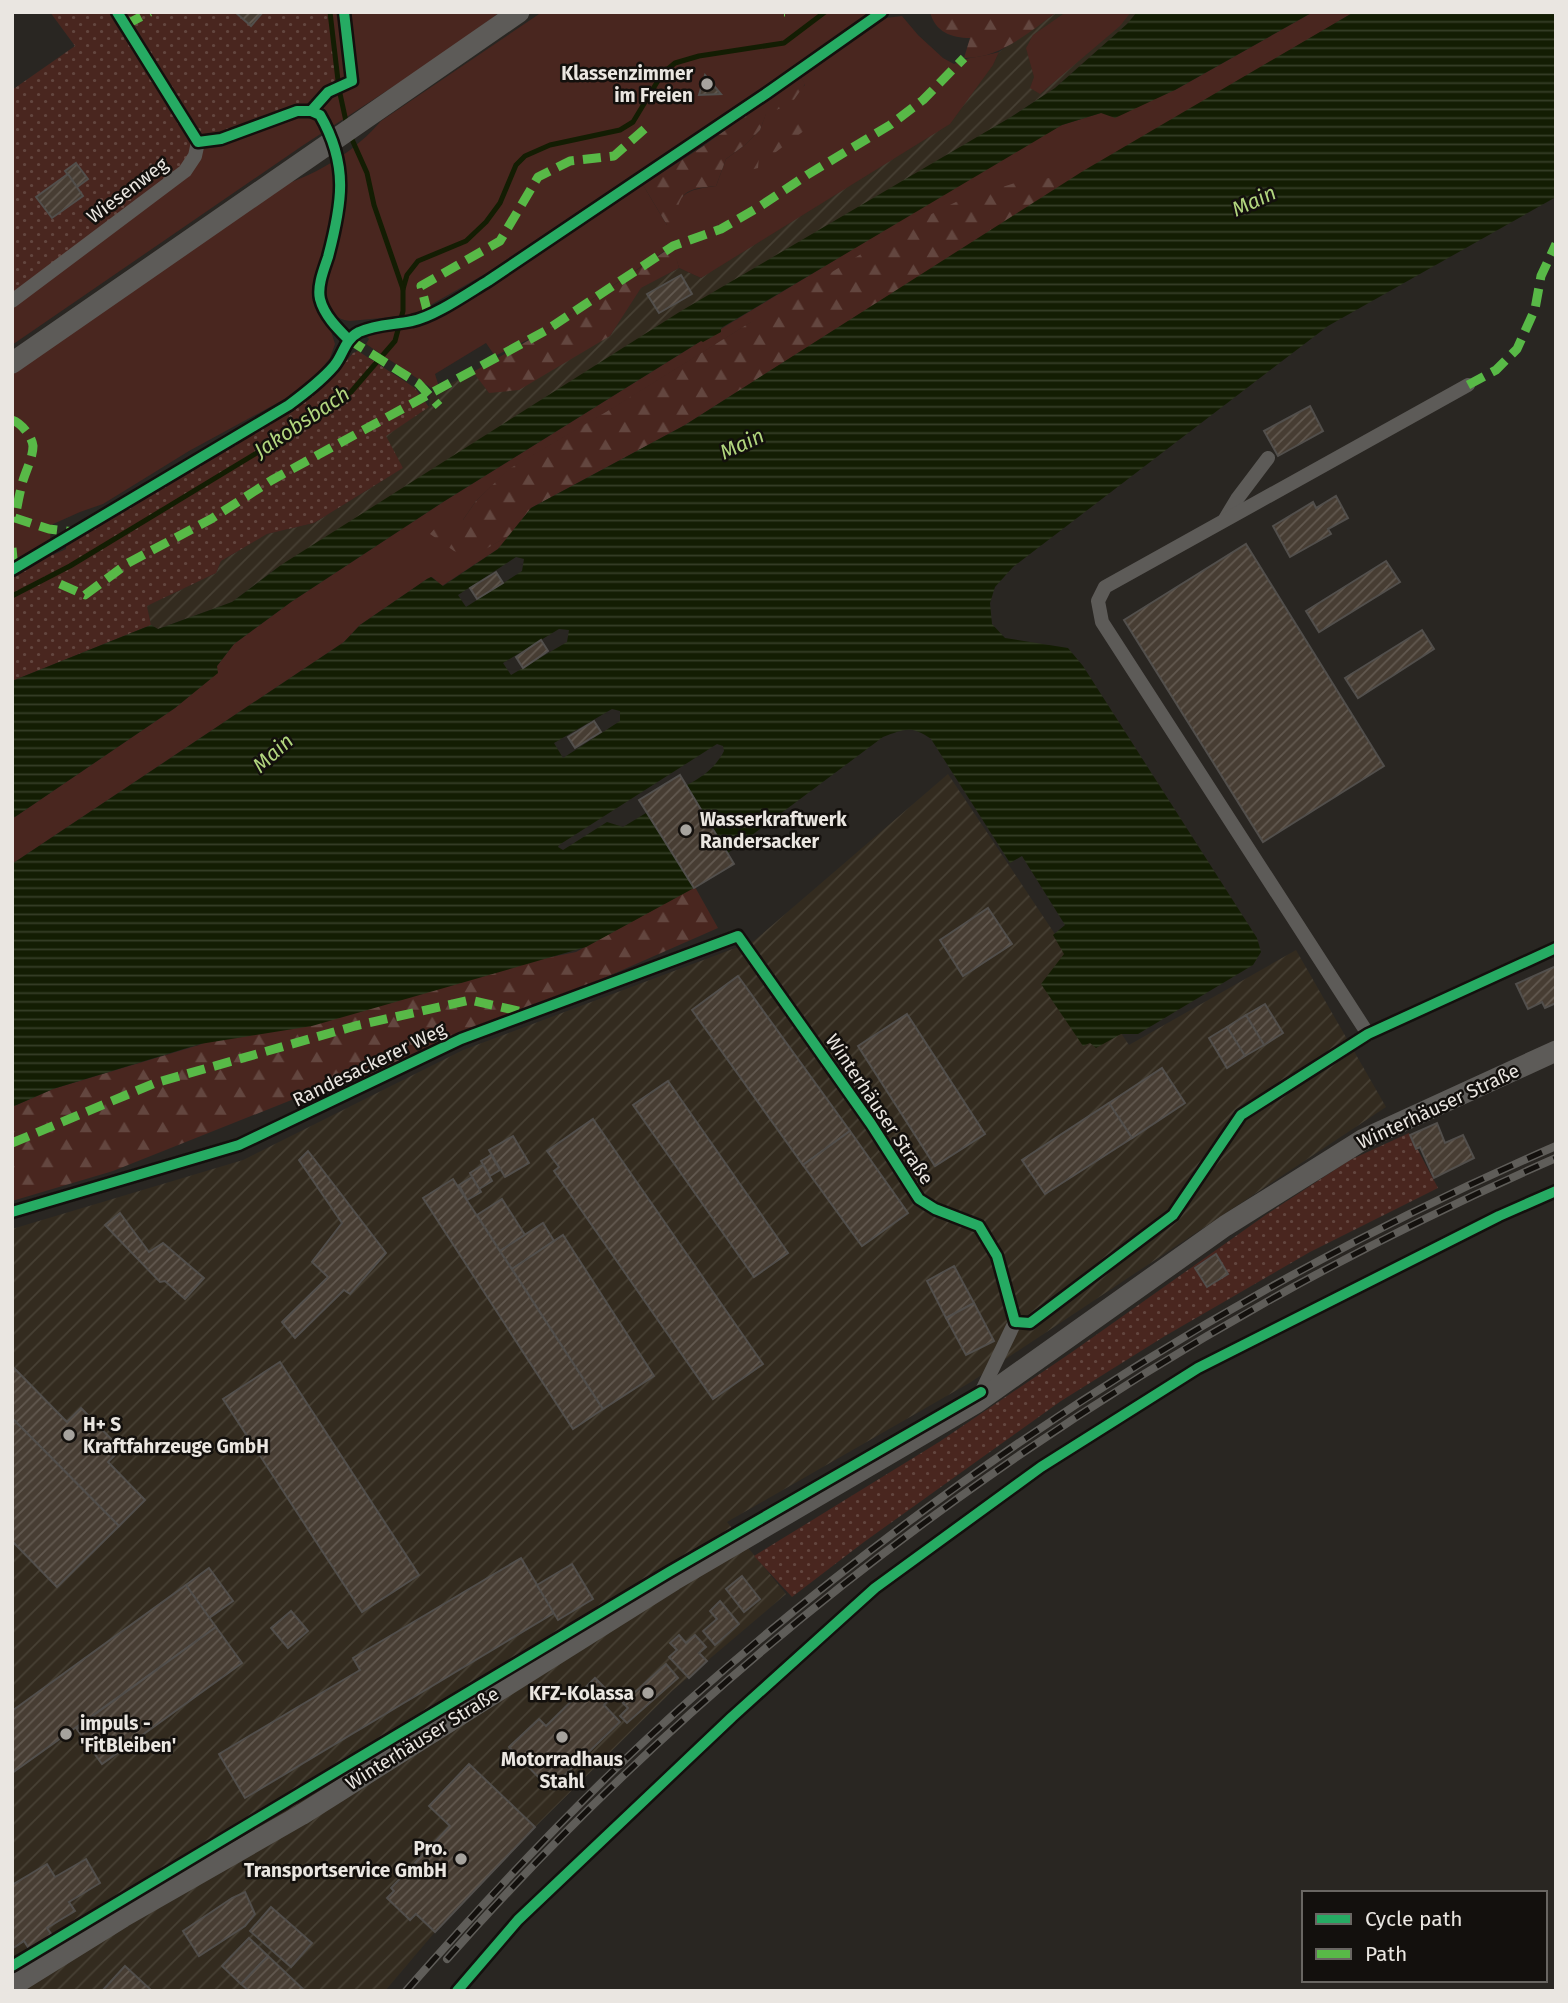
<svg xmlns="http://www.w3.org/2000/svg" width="1568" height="2003" viewBox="0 0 1568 2003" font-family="'Fira Sans',sans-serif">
<defs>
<pattern id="industrial-furrows" width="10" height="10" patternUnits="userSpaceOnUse" patternTransform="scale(1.75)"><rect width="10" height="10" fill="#332b1f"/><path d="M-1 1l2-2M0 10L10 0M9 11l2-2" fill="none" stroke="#474034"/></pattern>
<pattern id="forest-firs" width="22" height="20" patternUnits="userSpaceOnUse" patternTransform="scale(1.75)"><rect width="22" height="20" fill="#49261f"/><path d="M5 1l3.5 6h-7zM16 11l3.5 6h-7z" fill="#63463f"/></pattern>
<pattern id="park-dots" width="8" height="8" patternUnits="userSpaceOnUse" patternTransform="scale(1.75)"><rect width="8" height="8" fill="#49261f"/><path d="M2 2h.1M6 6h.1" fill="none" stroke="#63463f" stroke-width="1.8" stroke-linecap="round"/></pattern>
<pattern id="water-rules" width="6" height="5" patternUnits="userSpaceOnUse" patternTransform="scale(1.75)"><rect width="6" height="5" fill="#131d03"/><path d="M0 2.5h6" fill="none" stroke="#363e27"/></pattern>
<pattern id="building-hatch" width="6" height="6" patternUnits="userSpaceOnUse" patternTransform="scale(1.75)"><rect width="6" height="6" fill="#473d33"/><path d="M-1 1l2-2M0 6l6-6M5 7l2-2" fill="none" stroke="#625950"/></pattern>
</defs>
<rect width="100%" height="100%" fill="#292622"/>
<g fill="url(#industrial-furrows)">
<polygon points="1057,12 1137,12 1127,24 1055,88 1011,117 274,570 232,602 158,629 151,625 147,606 216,573 221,561 267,534 314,523 403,468 385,436 429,407 430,394 473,372 489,393 610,336 641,288 679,268 701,278 993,65 999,52"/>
<polygon points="948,774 1129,1045 1296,950 1386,1107 971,1382 727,1522 786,1594 673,1690 535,1827 435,1932 385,1991 12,1991 12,1229 243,1160 463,1050 754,941"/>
</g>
<g fill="#49261f">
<polygon points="330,12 500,12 451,49 302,146 12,345 12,301 198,142 257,126 297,111 311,111 328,92 339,87"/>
<path d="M542 12H870L793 67 485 274 413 315 350 321C305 316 335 250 342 224L333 221 312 294 314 305 331 331 335 344 330 358 311 382 281 401 189 451 103 504 80 512 51 525 50 543 12 565V373L289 183C324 170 356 150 381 121Z"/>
<polygon points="1066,12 1131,12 1120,26 1040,94 1030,88 1034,77 1026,48 1033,35"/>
<polygon points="1313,12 1354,12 1055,190 1051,178 750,323 607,412 510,469 476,501 463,520 442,520 472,556 510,535 498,549 442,586 432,577 427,579 360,625 344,642 12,864 12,819 175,708 217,673 217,666 234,644 291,602 443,502 701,341 1028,143 1062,125 1175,90"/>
<path d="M902 16 918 35 943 58 954 64C967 56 984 57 999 52L993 65 950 124 701 278 679 268 672 246 545 331 495 356 486 343 435 374 439 387 433 389 366 344 369 339 365 335 383 329 414 326 449 311 491 286 643 185 667 225C681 194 682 190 716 186L726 159 746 144 760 130 766 113 805 85 800 76 885 18Z"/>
</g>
<g fill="url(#forest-firs)">
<path d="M930 12H1057C1029 32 1000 59 964 58L970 38C952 38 935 32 930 12Z"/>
<path d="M800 76 805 84 791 104 766 114 760 130 746 144 726 159 716 186C685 189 679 191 675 224L667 225 643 185 702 147Z"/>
<polygon points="792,116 809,119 805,130 772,155 759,155 758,168 742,172 744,156"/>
<polygon points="1052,178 1055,190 685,425 531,508 510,535 472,557 454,551 430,534 442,520 463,520 476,501 509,469 606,412 903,228 956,202 1027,179"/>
<polygon points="673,246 679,268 641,288 610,336 519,390 489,393 473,372 545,331"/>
<polygon points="695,887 718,928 408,1064 304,1095 113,1171 12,1201 12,1107 53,1089 199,1045 327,993 443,979 576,952"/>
</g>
<g fill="url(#park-dots)">
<polygon points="50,12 330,12 339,87 328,92 311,111 297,111 222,139 198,142 195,156 12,301 12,90 75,46"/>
<polygon points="358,351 415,388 429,407 386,436 403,468 314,523 267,534 221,561 216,573 147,606 151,625 12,681 12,576 52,553 53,555 66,549 66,544 309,397 331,379 353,353"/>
<polygon points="1409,1133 1438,1188 1310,1252 1165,1336 1061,1401 864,1542 792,1597 754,1556 939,1442 1072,1352 1267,1214 1350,1160"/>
</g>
<g fill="url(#water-rules)" fill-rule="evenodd">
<polygon points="1137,12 1313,12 1175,90 1115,118 1101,113 1062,125 721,328 721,332 703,342 701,341 443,502 291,602 234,644 217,666 218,673 175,708 12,819 12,681 151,625 158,629 232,602 281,565 681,311 1011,117 1055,88 1127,24"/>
<path d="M1354 12H1556V197L1328 326 1013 567 995 587 990 603 992 624 1005 638 1068 648 1083 666 1257 938 1261 952 1253 965 1138 1034H1121L1096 1048 1090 1043 1083 1046 1041 984 1064 954 1053 935 1065 925 1022 856 1010 863 931 739C912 725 904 729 883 737L728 853 687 785C704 776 715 768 724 751L723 746 717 744 559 845 558 847 563 850 607 822 623 827 646 813 694 888 586 947 312 1026 200 1044 53 1089 12 1107V864L344 642 360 625 427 579 431 577 443 586 498 549 531 508 685 425 1083 171ZM516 557 524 559 522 571 466 607 458 595ZM559 629 569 630 567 642 511 675 503 663ZM612 709 620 711V721L563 758 554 743Z"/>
</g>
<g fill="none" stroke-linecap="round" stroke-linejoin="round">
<g stroke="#131d03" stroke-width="5">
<polyline points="330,12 339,89 347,126"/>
<polyline points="403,289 407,275 418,261 466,241 486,222 500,203 516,165 525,156 550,145 620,130 633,122 662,74 675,63 699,56 784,43 825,12"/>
<polyline points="12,596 70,566 298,428 351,392 395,341 403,311 403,289 374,205 367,173 350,135"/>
</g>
</g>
<g fill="url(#building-hatch)" stroke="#524f4c" stroke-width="2">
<polygon points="235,12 263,12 251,26"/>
<polygon points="705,75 721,94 699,95"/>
<polygon points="76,163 88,179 77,187 65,171"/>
<polygon points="68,174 83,196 52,218 36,197"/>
<polygon points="681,275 692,294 659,313 647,294"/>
<polygon points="1310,406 1323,431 1278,456 1264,431"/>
<polygon points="1336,496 1348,518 1328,529 1331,534 1290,557 1273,526 1313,502 1316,508"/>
<polygon points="1246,544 1384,766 1263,842 1124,620"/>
<polygon points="1386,561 1400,582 1319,632 1306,611"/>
<polygon points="496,572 503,583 477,599 470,588"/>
<polygon points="1422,630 1434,649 1358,698 1345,678"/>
<polygon points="541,640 548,651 523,668 516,657"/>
<polygon points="594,721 601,732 575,748 568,737"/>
<polygon points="680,775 734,864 694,888 639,800"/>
<polygon points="988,908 1012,944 963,976 940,940"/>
<polygon points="1556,966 1556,1003 1545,1008 1542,1002 1528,1009 1516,984"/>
<polygon points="738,976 850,1131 803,1165 692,1010"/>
<polygon points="1265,1004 1283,1033 1264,1045 1246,1015"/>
<polygon points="907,1014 985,1134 935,1166 858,1046"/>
<polygon points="1246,1015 1264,1045 1245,1056 1227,1027"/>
<polygon points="1227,1027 1245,1056 1227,1068 1209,1038"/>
<polygon points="1162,1068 1185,1103 1132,1138 1109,1103"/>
<polygon points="668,1081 788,1253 754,1277 633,1105"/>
<polygon points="1109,1103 1132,1138 1045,1194 1022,1160"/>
<polygon points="593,1119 763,1364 713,1399 554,1171 559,1167 547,1151"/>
<polygon points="1437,1123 1445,1143 1463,1135 1474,1158 1434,1178 1420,1147 1416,1149 1410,1135"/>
<polygon points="850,1131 908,1213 862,1246 803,1165"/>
<polygon points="513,1136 529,1163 505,1177 489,1150"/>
<polygon points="308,1151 386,1253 350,1294 344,1290 295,1338 282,1322 328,1277 312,1262 342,1223 299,1160"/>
<polygon points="491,1155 500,1170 490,1176 481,1161"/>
<polygon points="483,1165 492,1181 479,1189 470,1173"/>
<polygon points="472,1177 481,1192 467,1200 459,1185"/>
<polygon points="453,1179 603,1409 573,1429 423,1198"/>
<polygon points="502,1199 525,1235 500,1251 477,1215"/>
<polygon points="120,1213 149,1252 163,1243 204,1278 185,1299 165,1281 160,1282 105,1225"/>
<polygon points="543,1223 554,1241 512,1269 500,1251"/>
<polygon points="563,1235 654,1376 603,1409 512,1269"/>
<polygon points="1216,1254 1228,1274 1207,1287 1195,1268"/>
<polygon points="954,1266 974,1303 946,1318 927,1281"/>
<polygon points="974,1303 994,1341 966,1355 946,1318"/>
<polygon points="280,1362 419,1575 362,1612 223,1399"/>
<polygon points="12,1366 67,1422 81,1408 121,1449 108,1462 145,1500 119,1526 12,1418"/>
<polygon points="12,1418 119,1526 57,1587 12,1541"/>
<polygon points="521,1558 554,1613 245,1798 219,1754 360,1670 353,1658"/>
<polygon points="572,1564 593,1599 558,1620 537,1585"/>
<polygon points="209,1568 233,1601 209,1618 186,1585"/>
<polygon points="742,1576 760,1599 744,1612 726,1589"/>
<polygon points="186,1585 216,1627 12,1773 12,1711"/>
<polygon points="720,1601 739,1624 715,1645 703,1631 717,1619 710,1611"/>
<polygon points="291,1611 308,1631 288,1648 271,1628"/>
<polygon points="216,1627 242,1663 102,1764 76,1728"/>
<polygon points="679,1635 686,1643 695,1635 706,1647 699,1653 707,1661 689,1678 669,1657 677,1650 670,1643"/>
<polygon points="666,1664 678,1678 627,1723 620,1716 628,1708 623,1703"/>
<polygon points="595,1678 613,1696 604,1705 620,1722 550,1789 509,1747 539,1719 546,1726"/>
<polygon points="469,1764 535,1827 435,1932 416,1914 410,1920 387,1898 394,1891 391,1888 450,1826 429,1806"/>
<polygon points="86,1859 100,1883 69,1902 75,1911 47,1928 54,1938 31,1952 24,1941 12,1949 12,1885 47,1864 55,1877"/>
<polygon points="245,1892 255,1914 245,1926 199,1956 183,1931 232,1898"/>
<polygon points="271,1907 312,1943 291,1967 250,1931"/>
<polygon points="249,1938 268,1956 241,1984 222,1966"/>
<polygon points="268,1956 305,1991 249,1991 241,1984"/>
<polygon points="125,1966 152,1991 102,1991"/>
</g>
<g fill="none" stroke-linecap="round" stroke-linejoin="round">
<g stroke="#5d5b58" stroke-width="14">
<polyline points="12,301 185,171 195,156 198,142 117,12"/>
<polyline points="1225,519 1237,499 1268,458"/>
<polyline points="1368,1034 1102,622 1098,601 1105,587 1468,385"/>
<polyline points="12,1212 239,1145 461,1039 738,936 871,1124 919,1199 935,1209 979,1226 997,1256 1015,1322 977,1401"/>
<polyline points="1015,1322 1030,1323 1173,1215 1241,1115 1368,1034 1556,948"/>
</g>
<g stroke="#5d5b58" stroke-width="21">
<polyline points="12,363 519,12"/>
<polyline points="12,1986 123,1917 301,1815 674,1580 976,1403 1225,1226 1364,1139 1556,1051"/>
</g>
<g stroke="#5f5d59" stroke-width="8">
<g id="rail">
<path d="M447 1959C751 1615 1135 1342 1556 1158"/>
<path d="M406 1991C496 1888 591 1787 694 1696 951 1469 1241 1283 1556 1146"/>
</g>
</g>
<use href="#rail" stroke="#13100d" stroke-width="5" stroke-dasharray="16" stroke-linecap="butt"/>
<g stroke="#58b947" stroke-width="9" stroke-dasharray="18 9" stroke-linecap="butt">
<polyline points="784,12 785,12"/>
<polyline points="125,25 150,12"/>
<polyline points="428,314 421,286 500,241 538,177 570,161 614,156 649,125"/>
<polyline points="348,339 418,383 439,406"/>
<polyline points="1468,385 1496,370 1517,349 1535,309 1541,276 1556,244"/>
<path d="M12 420C21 423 32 436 33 446 33 458 25 472 22 484 19 496 17 507 15 518L49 529 74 532"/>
<polyline points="12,548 14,569"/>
<polyline points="60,584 85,595 128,563 211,519 272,480 545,331 673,246 721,229 759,207 807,175 890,125 923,100 964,58"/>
<polyline points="12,1143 155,1083 355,1026 470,1000 527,1013"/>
</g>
<g stroke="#13100d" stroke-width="15">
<g id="cycleway">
<path d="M117 12 198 142 221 139 297 111H311L320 115C349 165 342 204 328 257 324 269 317 286 320 299 324 315 337 328 348 339"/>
<polyline points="311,111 328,92 352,81 344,12"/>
<path d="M12 570 289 405C305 393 321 381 334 366 344 354 344 340 359 332 377 324 393 325 412 321 434 317 468 293 488 281L767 93 882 12"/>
<polyline points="12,1212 239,1145 461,1039 738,936 871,1124 919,1199 935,1209 979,1226 997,1256 1015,1322 1030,1323 1173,1215 1241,1115 1368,1034 1556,948"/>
<polyline points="12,1966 669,1572 981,1392"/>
<polyline points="457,1991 518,1920 732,1717 875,1588 1041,1467 1198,1368 1499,1216 1556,1191"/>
</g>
</g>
<use href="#cycleway" stroke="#26ab63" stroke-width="10"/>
</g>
<g fill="#a6a39e" stroke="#13100d" stroke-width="2.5">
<circle cx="707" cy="84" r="7"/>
<circle cx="686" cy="830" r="7"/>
<circle cx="69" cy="1435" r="7"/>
<circle cx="648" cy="1693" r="7"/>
<circle cx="66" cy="1734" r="7"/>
<circle cx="562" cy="1737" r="7"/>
<circle cx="461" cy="1859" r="7"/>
</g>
<g text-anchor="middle" stroke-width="5" stroke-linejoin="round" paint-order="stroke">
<g font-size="19" font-weight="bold" fill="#eae6e1" stroke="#13100d" text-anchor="end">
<text x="693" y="80">Klassenzimmer<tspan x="693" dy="22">im Freien</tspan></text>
<text x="700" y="826" text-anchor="start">Wasserkraftwerk<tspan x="700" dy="22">Randersacker</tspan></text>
<text x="83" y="1431" text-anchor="start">H+ S<tspan x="83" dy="22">Kraftfahrzeuge GmbH</tspan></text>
<text x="634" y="1700">KFZ-Kolassa</text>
<text x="80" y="1730" text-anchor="start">impuls -<tspan x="80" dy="22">'FitBleiben'</tspan></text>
<text x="562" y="1766" text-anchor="middle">Motorradhaus<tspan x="562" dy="22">Stahl</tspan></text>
<text x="447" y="1855">Pro.<tspan x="447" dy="22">Transportservice GmbH</tspan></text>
</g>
<g font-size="19" fill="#eae6e1" stroke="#13100d">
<text transform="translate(127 190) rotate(-37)" y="7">Wiesenweg</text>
<text transform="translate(369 1064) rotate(-26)" y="7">Randesackerer Weg</text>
<text transform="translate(1438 1106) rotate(-25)" y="7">Winterhäuser Straße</text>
<text transform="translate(880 1109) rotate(56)" y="7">Winterhäuser Straße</text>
<text transform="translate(422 1738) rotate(-32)" y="7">Winterhäuser Straße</text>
</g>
<g font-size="21" font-style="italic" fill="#b1d57e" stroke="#13100d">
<text transform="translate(1254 201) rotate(-25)" y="7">Main</text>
<text transform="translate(302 422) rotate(-34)" y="7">Jakobsbach</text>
<text transform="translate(742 444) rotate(-25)" y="7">Main</text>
<text transform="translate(273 753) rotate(-42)" y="7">Main</text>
</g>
</g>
<rect width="1568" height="2003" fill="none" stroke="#eae6e1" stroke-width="28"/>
<rect x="1302" y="1891" width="245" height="91" fill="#13100d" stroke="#696662" stroke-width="2"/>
<rect x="1316" y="1914" width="35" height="10" fill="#26ab63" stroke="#696662" stroke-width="2"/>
<text x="1365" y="1926" font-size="21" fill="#eae6e1">Cycle path</text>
<rect x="1316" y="1949" width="35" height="10" fill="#58b947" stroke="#696662" stroke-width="2"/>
<text x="1365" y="1961" font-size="21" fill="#eae6e1">Path</text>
</svg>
